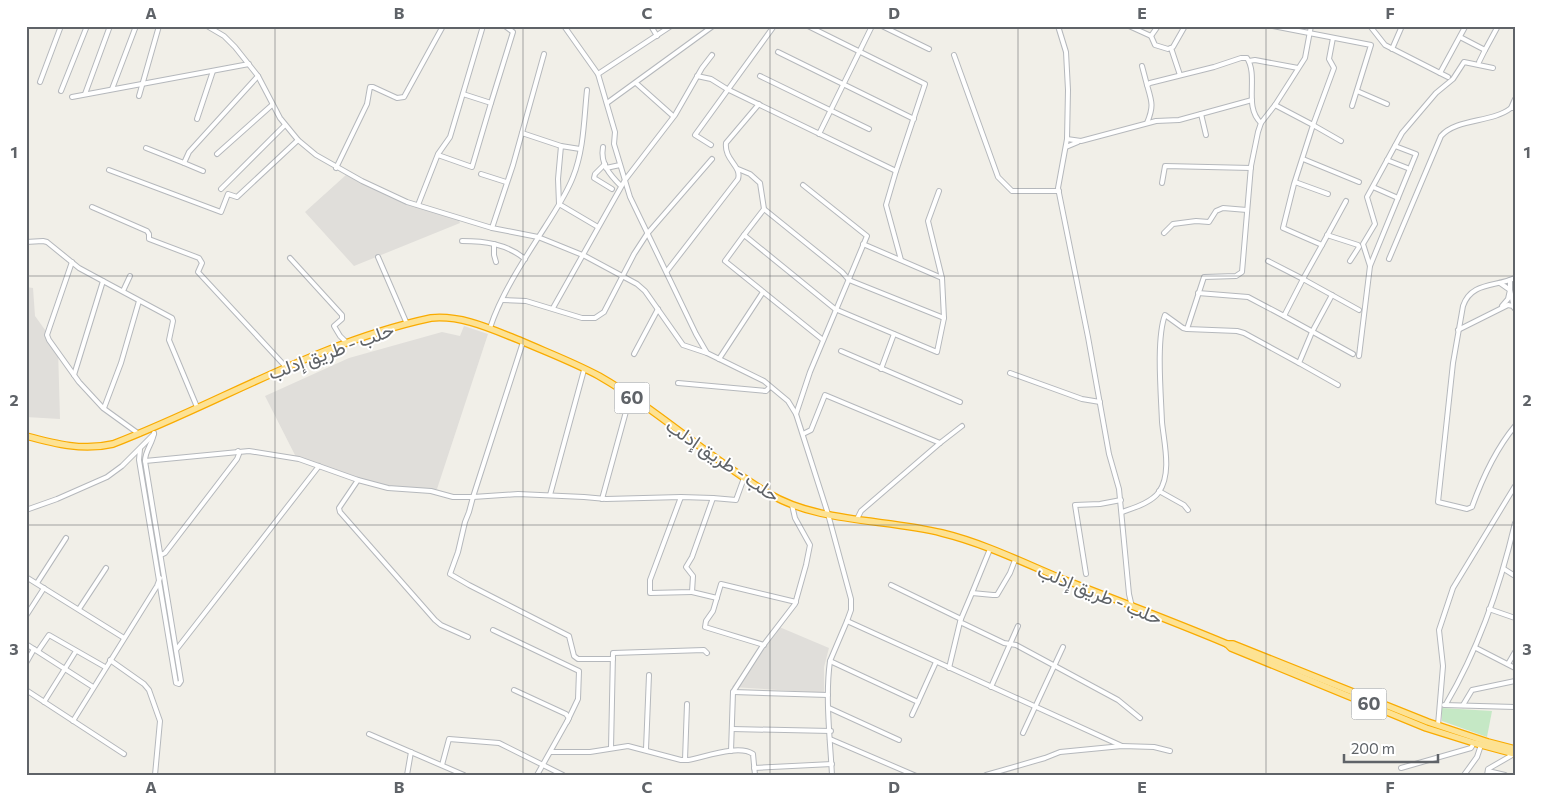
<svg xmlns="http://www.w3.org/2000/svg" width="1541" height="801" viewBox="0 0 1541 801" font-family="Commissioner,Vazirmatn,sans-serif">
<rect width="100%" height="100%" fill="#f1efe8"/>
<g fill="#e0deda">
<polygon points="346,175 409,205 459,220 460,223 354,266 305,212"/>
<polygon points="26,287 33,288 35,316 58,348 60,419 26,417"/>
<polygon points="464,326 488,334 437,489 386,488 296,457 265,396 349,358 442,332 460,336"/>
<polygon points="777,626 829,648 824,667 824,693 732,687"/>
</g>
<polygon fill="#c5e8c5" points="1442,708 1492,711 1487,737 1442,721"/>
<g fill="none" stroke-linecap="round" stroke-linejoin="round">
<g stroke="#b5b8bc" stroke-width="6">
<g id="minor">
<polyline points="207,26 224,36 235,47 258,76 280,118 298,140 316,155 362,181 407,202 492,228 538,237 553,243 585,256 637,284 645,291 683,345 707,353"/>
<path d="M564 26 598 74 615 132 614 144 630 197 696 334 707 353 764 381 788 401 796 414 828 514 851 599V610L847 621 830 661C825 697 830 738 832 775"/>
<polyline points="651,26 657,36"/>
<polyline points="808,26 925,84 896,171 886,205 901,260"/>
<polyline points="882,26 929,49"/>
<polyline points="1058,26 1066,52 1068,90 1067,139 1058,188 1088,337 1109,454 1119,489 1129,594 1132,607"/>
<polyline points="1129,26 1151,36 1158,26"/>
<polyline points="1273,26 1371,45 1352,106"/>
<polyline points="1370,26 1385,45 1440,73 1465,27 1463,26"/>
<polyline points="1151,36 1155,45 1168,49 1173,47 1185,26"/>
<polyline points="1460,37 1485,50 1498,26"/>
<polyline points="1171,48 1180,75"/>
<polyline points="1392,49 1402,26"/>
<polyline points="778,52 914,119"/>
<polyline points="954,55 998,177 1012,191 1059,191"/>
<polyline points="1249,61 1255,60 1298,68"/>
<polyline points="1479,62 1485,50"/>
<polyline points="1142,66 1147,85"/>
<polyline points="1440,73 1448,77"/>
<polyline points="598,74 671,26"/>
<polyline points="697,76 711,79 727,89 896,171"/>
<polyline points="760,76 869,129"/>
<polyline points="40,82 61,26"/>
<polyline points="636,83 673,116"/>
<polyline points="112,89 136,26"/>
<polyline points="61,91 87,26"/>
<polyline points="1357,91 1387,104"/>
<polyline points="85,94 110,26"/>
<polyline points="463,94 491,103 513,32 505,26"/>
<polyline points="139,96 159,26"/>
<polyline points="72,97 249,64"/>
<polyline points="1515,99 1511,108 1515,108"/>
<polyline points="607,103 713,26"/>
<polyline points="1275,105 1313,125 1334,68 1329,59 1333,38"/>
<polyline points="1201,114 1206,135"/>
<polyline points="197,119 213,71"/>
<path d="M1147 123C1154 106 1152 102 1147 85L1150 83 1214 67 1241 58H1247C1259 77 1243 106 1261 123"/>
<polyline points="522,133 561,146"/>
<polyline points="819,134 872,26"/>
<polyline points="1067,139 1081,141 1156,121 1179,120 1252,100"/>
<polyline points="711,145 695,135 774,26"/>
<path d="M603 147C600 164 610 175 621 186"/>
<polyline points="1066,147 1078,142"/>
<polyline points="146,148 184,163 189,152 258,76"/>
<polyline points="580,149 561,146 558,179 559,204 598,227"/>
<polyline points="217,154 272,105"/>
<polyline points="438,155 472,167 491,103"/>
<polyline points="1303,159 1359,182"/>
<polyline points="1387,160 1410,169"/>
<polyline points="184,163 203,171"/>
<polyline points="605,164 595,174 594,178 612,189"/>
<polyline points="336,168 367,104 370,87 373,87 397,98 404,97 443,26"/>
<polyline points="606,168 620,165"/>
<polyline points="738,169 750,174 760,183 764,209 842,272 849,280 944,318"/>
<polyline points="109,170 221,212 228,194 237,197 298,140"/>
<polyline points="481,174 506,182"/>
<polyline points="1295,182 1328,194"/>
<polyline points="1162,183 1165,166 1251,168"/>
<polyline points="1373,187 1398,198"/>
<polyline points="221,189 285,125"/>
<polyline points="418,205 438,154 450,137 483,26"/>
<polyline points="92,207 147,231 149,234 149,239 199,258 202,263 198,272 285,366"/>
<polyline points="492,228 513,165 544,54"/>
<polyline points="1164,233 1173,224 1196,221 1209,222 1216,211 1223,208 1247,210"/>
<polyline points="744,235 764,209"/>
<polyline points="1327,235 1358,245 1359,247 1350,261"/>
<path d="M462 241C485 241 507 244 525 259"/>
<polyline points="26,242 43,241 47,242 79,268 103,281 74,375"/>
<polyline points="494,244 494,255 496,262"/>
<polyline points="863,244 942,278"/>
<polyline points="1322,245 1346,201"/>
<polyline points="378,257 407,324"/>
<polyline points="290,258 342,315 342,319 334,326 340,336 346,342"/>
<path d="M1389 259 1441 136C1457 118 1492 123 1511 108"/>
<polyline points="1268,261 1303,279 1322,245 1283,228 1294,184 1313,125 1341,141"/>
<polyline points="72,262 50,326 47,335 49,340 79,382 103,408 139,434"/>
<polyline points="1370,266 1416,154 1395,146"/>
<path d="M667 271 738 179C742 166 724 160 726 143L759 104"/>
<path d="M1515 278C1495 287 1471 282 1463 306L1453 363 1438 502 1467 509 1472 507C1482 479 1496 449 1515 426"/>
<polyline points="1510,280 1510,290 1514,307"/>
<polyline points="103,281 172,318 173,321 169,340 197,407"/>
<polyline points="1500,283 1510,290 1508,299 1502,306"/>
<polyline points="123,291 130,276"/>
<polyline points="1198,293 1248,297 1284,316 1303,279 1359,310"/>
<polyline points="1332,295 1312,332 1299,363 1338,385"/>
<polyline points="502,300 526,301 582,318 595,318 604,312 634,254 647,234 712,159"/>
<polyline points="553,308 625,180 675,115 702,68 712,55"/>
<polyline points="1284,316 1353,354"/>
<path d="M490 328C501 294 525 258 545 227 555 211 566 195 573 177 584 150 584 118 587 90"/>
<polyline points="1187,329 1204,277 1236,276 1242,272 1251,166 1258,132 1261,123 1275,105 1305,58 1311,26"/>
<polyline points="1458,330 1508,305 1513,306 1515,309"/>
<polyline points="823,340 725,261 744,235 835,309 937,352 944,318 942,278 928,221 939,191"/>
<polyline points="523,342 473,497 469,512 465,522 458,552 450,574 469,585 569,636 574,656 578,659 613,659"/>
<polyline points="841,351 960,402"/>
<polyline points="634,354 658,309"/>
<polyline points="1359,356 1370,266 1363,244 1375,224 1367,197 1402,133 1436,93 1453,79 1464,62 1493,68"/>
<polyline points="719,359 763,292"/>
<polyline points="881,369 894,334"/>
<polyline points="1010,373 1082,399 1100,402"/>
<polyline points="678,383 766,391 770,387"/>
<polyline points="104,408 121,363 139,301"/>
<polyline points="796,414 810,372 867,236 803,185"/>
<polyline points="803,434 811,430 825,395 940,443"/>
<path d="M140 449 139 460 176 683 179 684 181 681 145 461C145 450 153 443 154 433"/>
<polyline points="145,461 249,451 299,459 358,480 388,488 431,491 453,497 473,497 518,494 584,497 606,499 681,497 713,498"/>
<polyline points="358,480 339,508 340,512 435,620 441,625 468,637"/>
<polyline points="1159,491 1184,505 1188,510"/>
<polyline points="550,495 584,370"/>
<polyline points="681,497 650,580 650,593 692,592 693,576 686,567 692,557 713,498 736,500 744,478"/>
<polyline points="602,499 630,397"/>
<polyline points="26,510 57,499 107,477 122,466 154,434"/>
<path d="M1122 512C1133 508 1151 503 1159 492 1172 473 1164 443 1162 422 1161 394 1156 339 1165 315L1183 328 1187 329 1237 331 1244 333 1299 363"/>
<polyline points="857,519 861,511 940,443 962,426"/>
<polyline points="161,555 165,553 237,459 239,454 238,451"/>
<polyline points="1504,569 1515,576"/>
<polyline points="1086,574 1075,505 1100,504 1121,500"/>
<polyline points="26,577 124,638"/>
<polyline points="37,583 66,538"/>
<polyline points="891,585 961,619 960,622 1004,643 1016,645 1118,700 1140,718"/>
<polyline points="692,592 717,598"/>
<polyline points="972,593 990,549"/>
<polyline points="79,609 106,568"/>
<polyline points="1489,609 1515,618"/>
<polyline points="26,616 44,588"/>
<polyline points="961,619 972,593 993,595 997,595 1010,573 1015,560"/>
<polyline points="847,621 1122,746"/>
<polyline points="493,630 579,671 578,699 567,722"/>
<polyline points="26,644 93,687"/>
<polyline points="764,645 705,627 706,621 713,611 721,584 796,602"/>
<polyline points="1476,648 1515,668"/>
<polyline points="176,650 319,466"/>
<polyline points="38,651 49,635 105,667"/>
<polyline points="110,660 144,684 149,690 160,721 155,775"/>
<polyline points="830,661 918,702 912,715"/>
<polyline points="26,663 34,649"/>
<polyline points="1508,664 1515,652"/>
<polyline points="949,668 960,622"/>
<polyline points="991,687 1018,626"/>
<polyline points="26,690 124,754"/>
<polyline points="514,690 566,714 569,718 537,775"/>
<polyline points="733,692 828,695"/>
<polyline points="44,702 76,651"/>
<polyline points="918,702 936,662"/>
<path d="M1446 704C1479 648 1500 587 1515 523"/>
<polyline points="1444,705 1515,707"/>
<polyline points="1463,705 1472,690 1515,681"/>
<polyline points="829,708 899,740"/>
<polyline points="73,721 157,586 160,578"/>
<polyline points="1438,725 1443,666 1439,630 1453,588 1515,486"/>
<polyline points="732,729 831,731"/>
<polyline points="1023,733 1063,647"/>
<polyline points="369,734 464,775"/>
<polyline points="830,739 914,775"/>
<polyline points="611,748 613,653 704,650 707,653"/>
<polyline points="646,749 649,675"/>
<polyline points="731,751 733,692 762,647 795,604 806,565 810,545 795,518 792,505"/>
<path d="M551 752H590L628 746 681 760H688C705 757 739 744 753 754L755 775"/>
<polyline points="685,760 687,704"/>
<polyline points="442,765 449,739 499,743 563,775"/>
<polyline points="754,768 832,764"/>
<polyline points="1401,768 1471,748 1474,743"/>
<polyline points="1488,771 1505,775"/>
<polyline points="407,775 411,752"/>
<polyline points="986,775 1045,758 1060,752 1122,746 1154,747 1170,751"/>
<polyline points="1464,775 1477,757 1481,745"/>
<polyline points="1487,775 1488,769 1514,754"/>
</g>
</g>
<g stroke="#f9ab00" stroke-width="8">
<g id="highway">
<path d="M26 436C56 444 83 451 113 444 220 403 318 342 431 318 462 315 491 329 519 340 546 352 573 362 599 376 658 410 709 458 768 493 817 523 887 519 942 533 983 543 1022 562 1060 578 1116 600 1172 621 1227 644L1231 648 1426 728 1474 743 1515 754"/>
<polyline points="1227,644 1233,644 1428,722 1488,742 1515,749"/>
</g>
</g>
<use href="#minor" stroke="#fff" stroke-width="4"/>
<use href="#highway" stroke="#fde293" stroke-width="5.5"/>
</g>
<path fill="none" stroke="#5f6368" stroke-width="1" stroke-opacity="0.55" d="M275 26V775M523 26V775M770 26V775M1018 26V775M1266 26V775M26 276H1515M26 525H1515"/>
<g text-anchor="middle" stroke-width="4" stroke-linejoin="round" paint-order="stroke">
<g fill="#fff" stroke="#8f9295" stroke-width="1">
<rect x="614.5" y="382.5" width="35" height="31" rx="4"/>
<rect x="1351.5" y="688.5" width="35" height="31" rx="4"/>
</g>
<g font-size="18" font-weight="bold" fill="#5f6368">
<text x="632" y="404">60</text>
<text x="1369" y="710">60</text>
</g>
<g font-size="19" fill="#5f6368" stroke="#fff">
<text transform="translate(331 351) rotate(-20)" y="7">حلب - طريق إدلب</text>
<text transform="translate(723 460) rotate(34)" y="7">حلب - طريق إدلب</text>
<text transform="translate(1100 594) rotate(22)" y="7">حلب - طريق إدلب</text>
</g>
</g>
<rect width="1541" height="801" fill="none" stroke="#ffffff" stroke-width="55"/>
<path d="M1344 754v8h94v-8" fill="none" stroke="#5f6368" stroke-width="2.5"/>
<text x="1351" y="754" font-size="15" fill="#5f6368" stroke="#ffffff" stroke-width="4" paint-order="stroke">200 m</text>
<rect x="28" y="28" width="1486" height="746" fill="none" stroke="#5f6368" stroke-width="2"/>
<g font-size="16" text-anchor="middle" font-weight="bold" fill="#5f6368">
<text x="151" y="19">A</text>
<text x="399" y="19">B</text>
<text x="647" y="19">C</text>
<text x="894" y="19">D</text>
<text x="1142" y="19">E</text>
<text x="1390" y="19">F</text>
<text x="14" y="158">1</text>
<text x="1527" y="158">1</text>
<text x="14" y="406">2</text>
<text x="1527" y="406">2</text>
<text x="14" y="655">3</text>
<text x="1527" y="655">3</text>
<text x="151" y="793">A</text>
<text x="399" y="793">B</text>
<text x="647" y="793">C</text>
<text x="894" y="793">D</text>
<text x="1142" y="793">E</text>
<text x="1390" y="793">F</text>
</g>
</svg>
